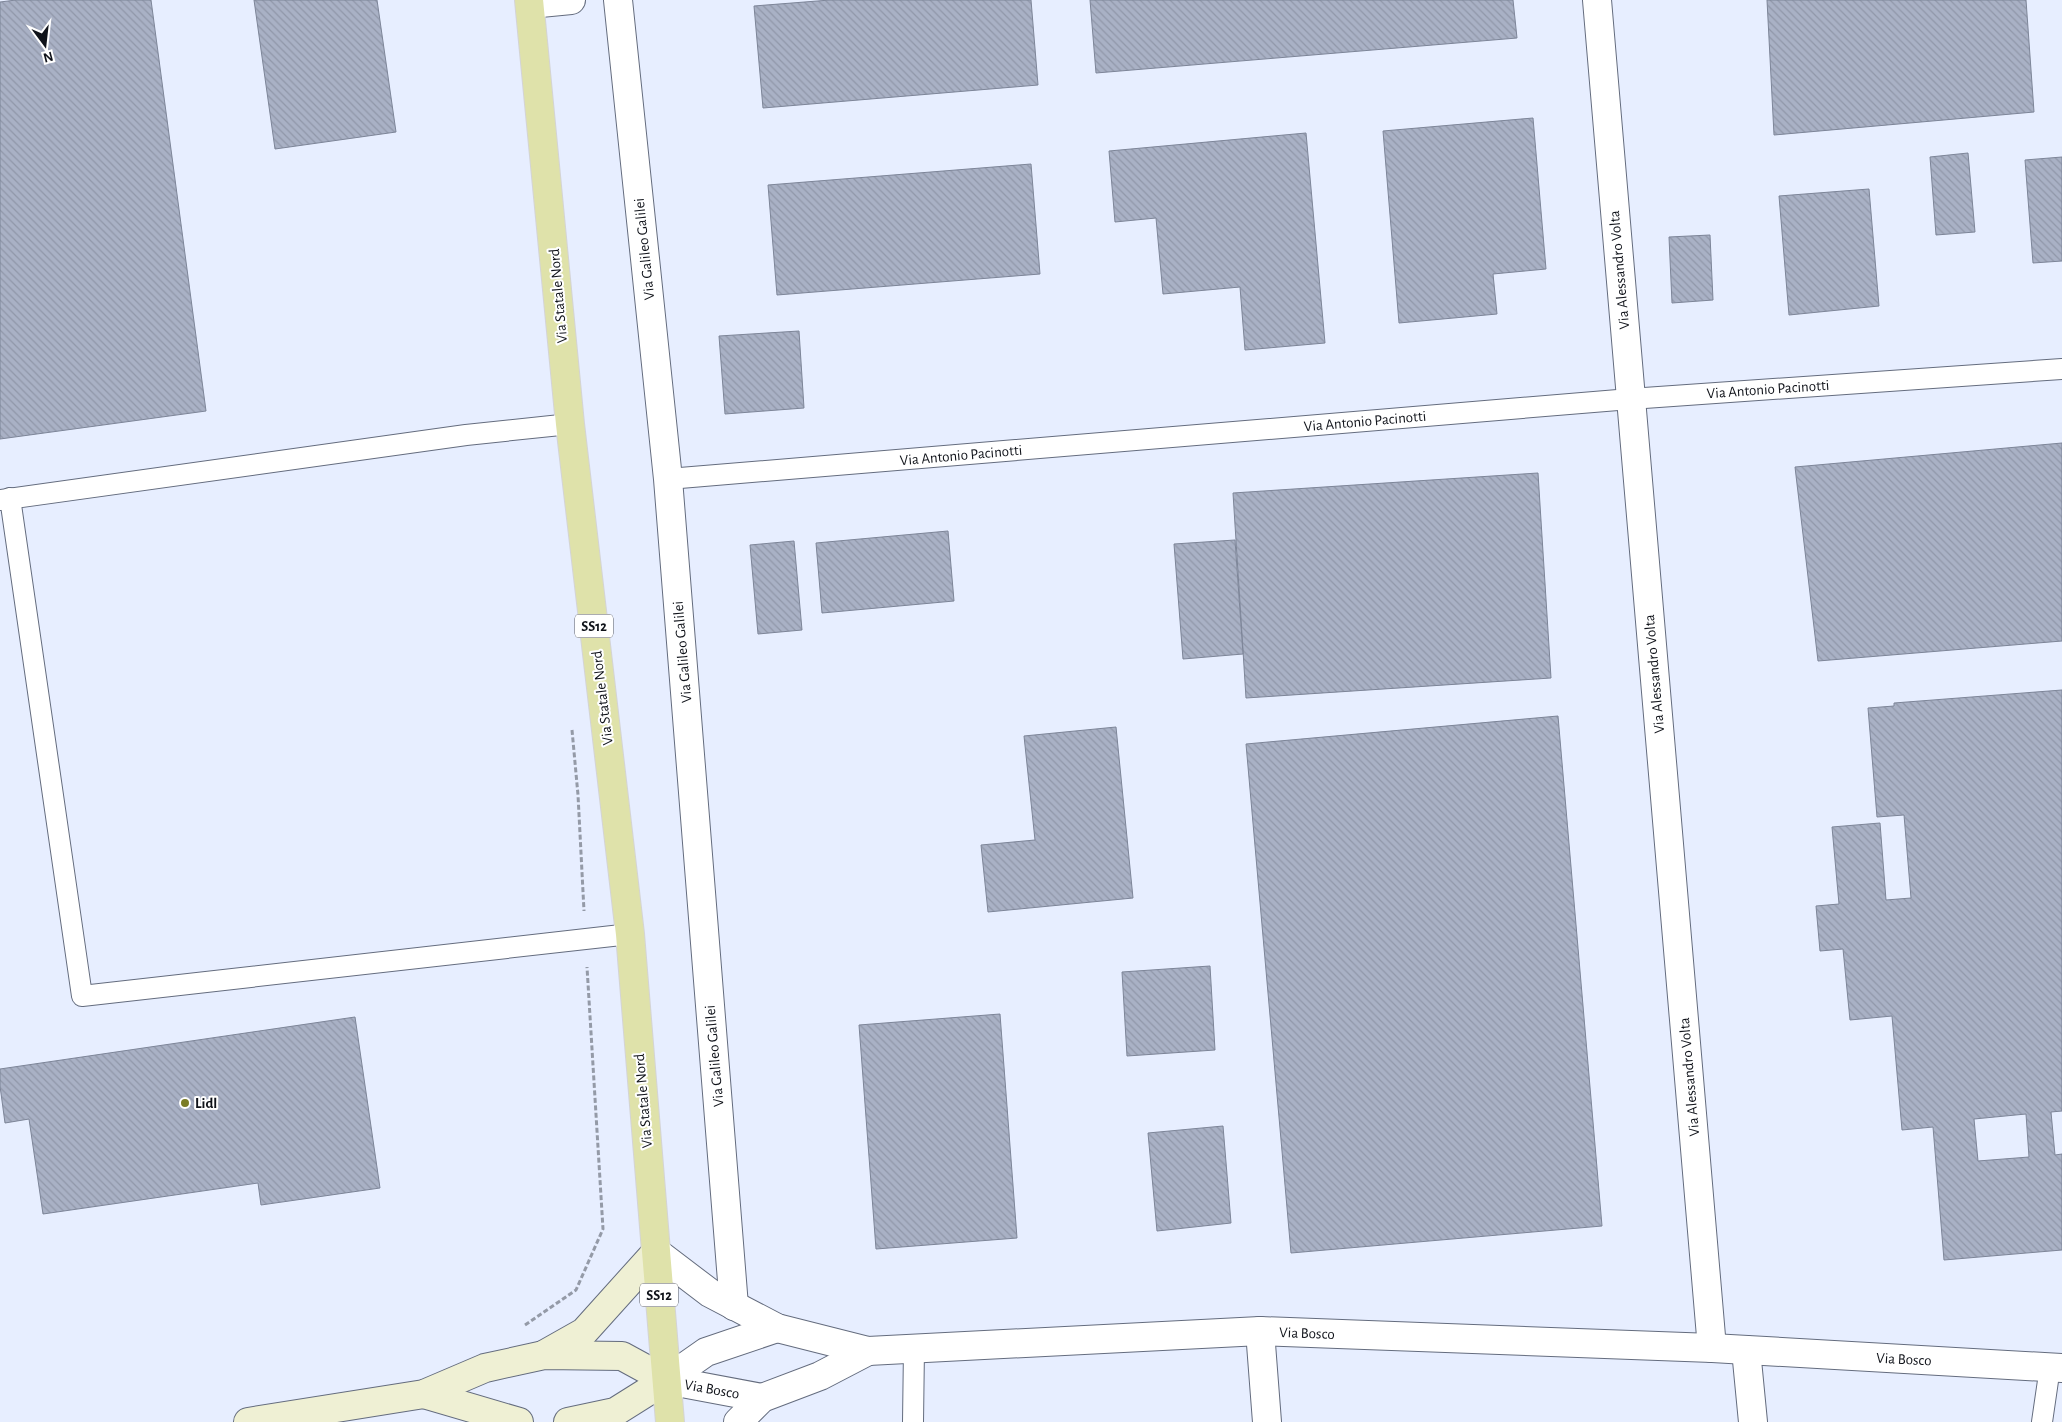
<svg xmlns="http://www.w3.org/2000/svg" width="2062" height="1422" viewBox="0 0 2062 1422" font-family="'Alegreya Sans',sans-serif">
<defs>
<pattern id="building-back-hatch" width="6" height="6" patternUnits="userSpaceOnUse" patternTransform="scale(1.25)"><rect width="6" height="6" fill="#a9b1c5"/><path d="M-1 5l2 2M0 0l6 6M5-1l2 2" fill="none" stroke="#9097a9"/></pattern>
</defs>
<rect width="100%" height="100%" fill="#e7eeff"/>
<g fill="url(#building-back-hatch)" stroke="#7d8598" fill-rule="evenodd">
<polygon points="16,0 151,0 206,411 0,439 0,2"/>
<polygon points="254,0 377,0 396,132 275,149"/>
<polygon points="830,0 1031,0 1038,85 763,108 754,6"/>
<polygon points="1090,0 1513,0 1517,38 1096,73"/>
<polygon points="1767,0 2026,0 2034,112 1774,135"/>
<polygon points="1533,118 1546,269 1493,274 1497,314 1399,323 1383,131"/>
<polygon points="1306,133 1325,343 1245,350 1240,287 1163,294 1156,218 1115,222 1109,151"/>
<polygon points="1968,153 1975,232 1936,235 1930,157"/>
<polygon points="2062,157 2062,261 2033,263 2025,160"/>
<polygon points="1031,164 1040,274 777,295 768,185"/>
<polygon points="1869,189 1879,306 1789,315 1779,196"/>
<polygon points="1710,235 1713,300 1672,303 1669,237"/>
<polygon points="799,331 804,408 725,414 719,336"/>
<polygon points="2062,443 2062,641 1818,661 1795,467"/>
<polygon points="1538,473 1551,678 1246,698 1233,493"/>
<polygon points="948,531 954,601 822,613 816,543"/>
<polygon points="1235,540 1243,654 1183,659 1174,544"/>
<polygon points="794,541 802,630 758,634 750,545"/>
<path d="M2062 690V1111L2051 1112 2055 1155 2062 1154V1250L1944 1260 1933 1127 1902 1130 1892 1016 1850 1020 1843 949 1820 951 1816 906 1839 904 1832 827 1880 823 1886 900 1911 898 1904 815 1877 817 1868 708 1894 706V703ZM2026 1114 2029 1157 1978 1161 1974 1119Z"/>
<polygon points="1558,716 1602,1226 1291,1253 1246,744"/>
<polygon points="1116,727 1133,898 988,912 981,845 1035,840 1024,736"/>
<polygon points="1210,966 1215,1050 1127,1056 1122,972"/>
<polygon points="1000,1014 1017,1238 876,1249 859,1025"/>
<polygon points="355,1017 380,1188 261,1205 258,1183 43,1214 29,1119 5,1123 0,1086 0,1069"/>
<polygon points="1223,1126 1231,1223 1157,1231 1148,1133"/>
</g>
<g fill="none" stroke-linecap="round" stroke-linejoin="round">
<g stroke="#646c7e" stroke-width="22">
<g id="service">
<polyline points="668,479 1630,399 2062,369"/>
<polyline points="10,498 82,996 630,934"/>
<polyline points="0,500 466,435 570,424"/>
<polyline points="913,1422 914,1348"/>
<polyline points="2042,1422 2050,1367"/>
</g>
</g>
<g stroke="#646c7e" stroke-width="30">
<g id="minor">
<polyline points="618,0 668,479 734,1306"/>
<polyline points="1597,0 1712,1348"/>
<polyline points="530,4 571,0"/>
<polyline points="1260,1331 1267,1422"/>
<polyline points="1746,1350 1753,1422"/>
</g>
</g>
<g stroke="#646c7e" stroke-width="30">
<g id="tertiary">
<polyline points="656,1252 710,1293 777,1328 868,1351 1260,1331 1712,1348 2062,1368"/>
<polyline points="666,1380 706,1352 777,1328"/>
<polyline points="666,1380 762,1398"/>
<polyline points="738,1422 762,1398 820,1376 868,1351"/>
</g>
</g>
<g stroke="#646c7e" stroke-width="30">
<g id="secondary">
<polyline points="545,1354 584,1332 656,1252"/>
<polyline points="424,1394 519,1422"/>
<polyline points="248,1422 424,1394 485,1368 544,1355 622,1356 666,1380 615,1412 568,1422"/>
</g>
</g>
<g stroke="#d4d4d6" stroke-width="30">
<polyline id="primary" points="529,0 570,424 630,934 670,1422"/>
</g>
<g stroke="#949aa7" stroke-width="3" stroke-dasharray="5 2.5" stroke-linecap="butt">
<polyline points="572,730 578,795 584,911"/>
<polyline points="525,1325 576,1290 603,1229 587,967"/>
</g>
<use href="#service" stroke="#fff" stroke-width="20"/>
<use href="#minor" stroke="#fff" stroke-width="28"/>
<use href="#tertiary" stroke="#fff" stroke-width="28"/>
<use href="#secondary" stroke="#eff0d4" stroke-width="28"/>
<use href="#primary" stroke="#dfe2aa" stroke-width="28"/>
</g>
<circle fill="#7a7c25" stroke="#fff" stroke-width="2" cx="185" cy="1103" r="5"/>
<g text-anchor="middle" stroke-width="4" stroke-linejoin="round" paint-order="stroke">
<g fill="#fff" stroke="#57595e" stroke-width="1">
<rect x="575" y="614.5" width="38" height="23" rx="4"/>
<rect x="640" y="1283.5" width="38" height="23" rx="4"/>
</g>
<g font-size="14" font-weight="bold" fill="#0f1219">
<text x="594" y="631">SS12</text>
<text x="659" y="1300">SS12</text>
</g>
<g font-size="15" fill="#0f1219" stroke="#fff">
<text transform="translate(644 249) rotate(-96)" y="5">Via Galileo Galilei</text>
<text transform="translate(1619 270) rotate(-95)" y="5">Via Alessandro Volta</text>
<text transform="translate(558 296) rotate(-95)" y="5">Via Statale Nord</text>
<text transform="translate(1768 389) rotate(-4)" y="5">Via Antonio Pacinotti</text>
<text transform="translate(1365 421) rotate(-5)" y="5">Via Antonio Pacinotti</text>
<text transform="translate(961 455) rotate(-5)" y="5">Via Antonio Pacinotti</text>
<text transform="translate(682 652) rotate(-95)" y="5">Via Galileo Galilei</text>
<text transform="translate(1654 674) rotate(-95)" y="5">Via Alessandro Volta</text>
<text transform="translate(602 698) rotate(-97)" y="5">Via Statale Nord</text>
<text transform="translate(714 1056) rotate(-95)" y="5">Via Galileo Galilei</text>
<text transform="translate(1689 1077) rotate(-95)" y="5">Via Alessandro Volta</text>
<text transform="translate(643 1101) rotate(-95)" y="5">Via Statale Nord</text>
<text transform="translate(1307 1333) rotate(2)" y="5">Via Bosco</text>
<text transform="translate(1904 1359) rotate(3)" y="5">Via Bosco</text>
<text transform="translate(712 1389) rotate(10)" y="5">Via Bosco</text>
</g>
<g font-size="15" font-weight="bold" fill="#0f1219" stroke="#fff" text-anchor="start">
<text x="195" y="1108">Lidl</text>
</g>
</g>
<g transform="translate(45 45) rotate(165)" stroke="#ffffff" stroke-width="4" paint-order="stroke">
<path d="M0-4L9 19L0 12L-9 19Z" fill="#0f1219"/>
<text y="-8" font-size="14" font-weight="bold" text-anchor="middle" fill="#0f1219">N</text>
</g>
</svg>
